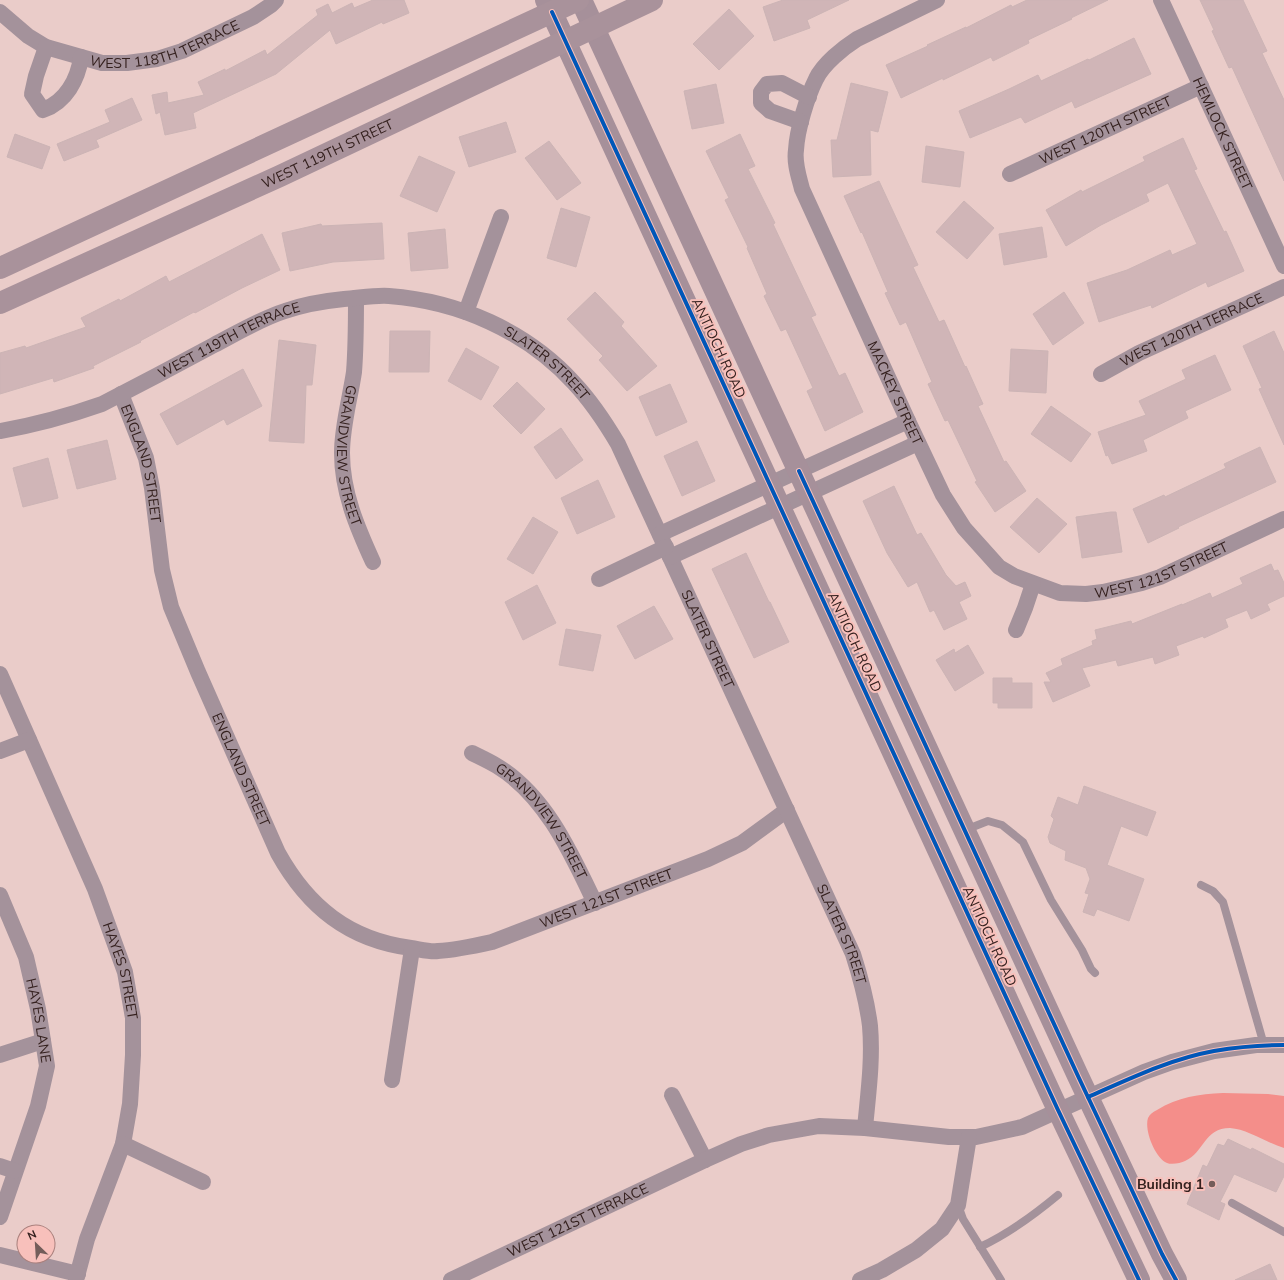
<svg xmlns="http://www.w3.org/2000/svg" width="1284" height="1280" viewBox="0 0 1284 1280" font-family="Mulish,sans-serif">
<rect width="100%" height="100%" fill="#eaccc9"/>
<path fill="#f48e8a" d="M1223 1093 1268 1094 1284 1096V1148C1267 1143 1247 1129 1230 1128 1204 1128 1204 1153 1185 1161 1181 1163 1172 1165 1167 1163 1155 1158 1144 1130 1148 1118 1150 1114 1153 1112 1157 1110 1178 1097 1199 1094 1223 1093Z"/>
<g fill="#d0b5b7" stroke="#ccb4b5">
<polygon points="373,0 404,0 409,13 383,24 382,22 336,44 330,30 276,74 193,113 196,128 165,135 160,112 156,114 152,95 167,92 168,103 204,95 198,82 225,69 225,71 265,50 267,55 318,15 316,10 328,4 332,13 352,3 354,8"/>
<polygon points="783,0 849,0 807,20 810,28 774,41 763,7"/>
<polygon points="1027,0 1108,0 1071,18 1072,19 1028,40 1029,43 993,61 991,57 943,80 943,78 901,98 886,65 928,46 927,45 966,27 966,28 1011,5 1012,7"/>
<polygon points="1200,0 1243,0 1267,51 1262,53 1284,100 1284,181 1232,67 1229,68 1212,31 1214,30"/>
<polygon points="729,9 754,36 719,70 693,44"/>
<polygon points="1134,38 1151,74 1075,108 1072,101 1025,123 1021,117 970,138 959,111 1009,89 1038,75 1041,81 1088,59 1089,60"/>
<polygon points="851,83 888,92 878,132 870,130 871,175 833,177 831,140 837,140"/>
<polygon points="716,84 724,123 692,129 684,91"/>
<polygon points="132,98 142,120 96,140 99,147 64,161 57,144 110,122 105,110"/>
<polygon points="506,122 516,152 469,167 459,137"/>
<polygon points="15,134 50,147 42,169 7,157"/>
<polygon points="740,134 755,166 748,169 775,223 773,224 816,315 811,317 839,376 845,373 863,412 825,431 807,391 813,388 786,329 781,331 764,296 767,294 747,248 748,247 725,200 729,198 706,151"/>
<polygon points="1183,138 1197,169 1194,170 1224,232 1226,231 1244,271 1208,287 1206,282 1152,308 1151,305 1099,322 1087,283 1127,270 1170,250 1172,255 1197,244 1168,183 1146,194 1149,201 1101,225 1066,246 1046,210 1081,190 1082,192 1145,161 1143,157"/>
<polygon points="549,141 581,183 557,200 525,158"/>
<polygon points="926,146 964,152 960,187 922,182"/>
<polygon points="419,156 455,172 437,212 400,196"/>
<polygon points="879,181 918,265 913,267 939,322 944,320 965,367 966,366 983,404 978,406 1004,462 1006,461 1026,491 995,512 975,482 977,481 948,420 945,421 928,384 932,382 906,322 900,325 885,293 888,292 862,232 861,233 844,196"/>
<polygon points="964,201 994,228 967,259 936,232"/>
<polygon points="561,208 590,217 576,267 547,258"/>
<polygon points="382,223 384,259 333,262 290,271 282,233 321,224 322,226"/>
<polygon points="1042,227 1047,257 1004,265 999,234"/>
<polygon points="445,229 448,268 411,271 408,233"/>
<polygon points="262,234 280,270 242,288 195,313 194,312 140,341 141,342 93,366 94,368 54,382 53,378 0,394 0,353 25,346 26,348 86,327 81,318 119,299 120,301 166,276 169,282"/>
<polygon points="595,292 624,322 621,326 657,366 627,391 599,360 603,356 567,319"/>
<polygon points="1064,292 1084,323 1053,345 1033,314"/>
<polygon points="390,331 430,331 429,372 389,372"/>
<polygon points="1274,331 1284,353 1284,445 1259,389 1262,388 1243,346"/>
<polygon points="279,340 316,345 312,385 306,385 304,443 269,441"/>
<polygon points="466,348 499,367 481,400 448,381"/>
<polygon points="1011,349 1048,351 1046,393 1009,391"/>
<polygon points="1215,355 1231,390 1185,411 1188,418 1143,440 1147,451 1112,464 1108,455 1106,456 1098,432 1146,415 1139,401 1186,379 1182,370"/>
<polygon points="243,369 262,406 227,425 224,419 177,445 160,414"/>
<polygon points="517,382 545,409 521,434 493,406"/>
<polygon points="670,384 687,422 656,436 639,397"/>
<polygon points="1051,406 1091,434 1071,462 1031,434"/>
<polygon points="561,428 583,460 556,479 534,447"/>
<polygon points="107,440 116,479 77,489 67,450"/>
<polygon points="697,441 715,481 682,496 664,456"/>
<polygon points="1260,447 1276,482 1178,527 1179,528 1148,543 1133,509 1164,495 1165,497 1226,468 1224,464"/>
<polygon points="48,458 58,498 23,507 13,468"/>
<polygon points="598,480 615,517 577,534 561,498"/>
<polygon points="894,486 917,535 921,533 946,575 956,586 965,582 971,596 959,602 967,619 944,630 934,610 930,612 917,582 908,587 887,553 863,501"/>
<polygon points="1037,498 1067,524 1039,553 1010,527"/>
<polygon points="1111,512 1116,512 1122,552 1082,558 1076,517"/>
<polygon points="533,517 558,532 533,574 507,559"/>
<polygon points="746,553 769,602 770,602 789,642 754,658 712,569"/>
<polygon points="1271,564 1274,571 1278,570 1284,583 1284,596 1267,604 1270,610 1251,619 1247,610 1225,619 1228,627 1204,638 1203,636 1176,646 1179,655 1155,664 1153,657 1118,666 1116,660 1082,668 1090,686 1053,702 1044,682 1051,682 1046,673 1063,665 1061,659 1093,645 1092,641 1097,639 1095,630 1131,621 1132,624 1182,604 1182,605 1210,593 1212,598 1243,584 1240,578"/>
<polygon points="537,585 556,623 523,640 505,602"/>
<polygon points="654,606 673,639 635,659 617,626"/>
<polygon points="566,629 601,635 593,671 559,665"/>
<polygon points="968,645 984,673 955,691 936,660 954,649 955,653"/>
<polygon points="993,678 1012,678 1012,683 1032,683 1032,708 998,708 998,703 993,703"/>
<polygon points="1084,786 1156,812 1147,836 1121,826 1107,865 1144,879 1129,921 1097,909 1094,916 1083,912 1089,894 1085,893 1090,879 1086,868 1065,860 1066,851 1050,843 1048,837 1054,819 1051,816 1058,797 1078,805"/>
<polygon points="1228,1139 1251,1150 1252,1148 1284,1164 1284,1176 1276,1192 1234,1174 1220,1202 1225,1204 1219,1220 1187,1204 1203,1165 1207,1167 1218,1144 1224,1146"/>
<polygon points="1270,1264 1277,1280 1235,1280"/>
</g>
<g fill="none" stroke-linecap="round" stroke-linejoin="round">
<g stroke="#a4929b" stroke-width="8">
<polyline points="965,830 988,821 1002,825 1023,842 1051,900 1082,950 1091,969 1095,973"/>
<polyline points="1201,885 1213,891 1223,902 1264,1045"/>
<polyline points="1232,1203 1284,1232"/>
<polyline points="958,1205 963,1219 1001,1280"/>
<path d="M980 1247C1008 1234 1034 1215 1058 1195"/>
</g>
<g stroke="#a4929b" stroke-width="16">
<path id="s1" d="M937 0 857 39C843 48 823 64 816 79 807 97 797 130 796 150 794 163 799 177 802 189L908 421 943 495 964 528 999 567 1014 576 1060 593 1086 594 1103 592 1142 583 1160 577 1284 519"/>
<path id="s2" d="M1161 0 1284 266"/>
<path id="s3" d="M0 12 28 36 46 47 102 63H127L157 59 182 51 253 17 271 5 276 0"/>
<path d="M46 47 36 76 32 94 43 110C66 102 78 79 81 57"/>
<polyline points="801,122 770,111 761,103 761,92 767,84 782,83 809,97"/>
<path id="s4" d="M1010 174 1201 86"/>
<path id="s5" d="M356 298C356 323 356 347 354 372 350 399 342 426 342 453 342 492 357 527 373 562"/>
<polyline points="466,312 501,217"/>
<path id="s6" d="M1101 374 1139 353 1284 287"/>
<path id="s7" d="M121 394 146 458 152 488 162 570 171 607 198 672 278 853C308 907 349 940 411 948 419 949 429 952 438 951 456 950 474 946 492 942L708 859 742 843 787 810"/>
<path id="s8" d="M0 431C35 425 68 416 102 404 139 385 177 365 214 345 237 333 260 319 285 311 305 304 324 301 344 299 359 298 375 295 389 296 458 301 527 331 574 383 591 401 605 422 618 444L853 954C861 979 867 1001 870 1026 873 1060 868 1095 865 1128"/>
<polyline points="660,534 908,421"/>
<polyline points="670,557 918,443"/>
<polyline points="599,579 666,547"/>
<polyline points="1016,630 1025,608 1033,584"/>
<path id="s9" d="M0 674 95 889 125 972 133 1018V1055L130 1104 123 1144 87 1239 76 1280"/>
<polyline points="0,751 29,740"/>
<path id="s10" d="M472 753C480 757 489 761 497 766 546 796 571 853 595 903"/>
<path id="s11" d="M0 895 26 957 38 1009 47 1066 38 1106 0 1217"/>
<polyline points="0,1055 43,1041"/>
<polyline points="392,1080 412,949"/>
<polyline points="672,1095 705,1160"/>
<polyline points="123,1144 203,1182"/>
<polyline points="0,1166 15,1171"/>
<polyline points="0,1255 78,1274"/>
<path id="s12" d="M451 1280 705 1160 741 1144 769 1135 819 1126 865 1128 949 1137H976L990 1134 1022 1127 1144 1072 1172 1062 1214 1051 1256 1045H1284"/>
<polyline points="860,1280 882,1270 916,1250 942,1229 958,1205 969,1137"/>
</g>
<g stroke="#a6909a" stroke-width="22">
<polyline points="546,0 1058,1110 1139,1280"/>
<polyline points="581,0 1078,1076 1162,1254 1176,1280"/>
</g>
<g stroke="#a9929b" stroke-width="22">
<polyline points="0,268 578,0"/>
<path id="s13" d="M0 303 280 176 652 0"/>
</g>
<g stroke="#f8c0bb" stroke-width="6">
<g id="cycleway">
<polyline points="552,12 1058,1110 1139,1280"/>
<polyline points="799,471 1078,1076 1162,1254 1176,1280"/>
<path d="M1088 1097C1129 1079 1170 1059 1214 1051 1237 1047 1261 1045 1284 1045"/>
</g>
</g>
<use href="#cycleway" stroke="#0057b8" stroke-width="4"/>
</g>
<circle fill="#745d5a" stroke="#f8c0bb" stroke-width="1.5" cx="1212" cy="1184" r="4"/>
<g text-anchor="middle" stroke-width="4" stroke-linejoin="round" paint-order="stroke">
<g font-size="14" fill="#35211f" stroke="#f8c0bb">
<text dy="5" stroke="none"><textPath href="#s3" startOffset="182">WEST 118TH TERRACE</textPath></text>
<text dy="5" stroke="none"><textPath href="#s4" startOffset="105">WEST 120TH STREET</textPath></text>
<text dy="5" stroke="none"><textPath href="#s2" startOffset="147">HEMLOCK STREET</textPath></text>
<text dy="5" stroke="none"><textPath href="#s13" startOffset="360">WEST 119TH STREET</textPath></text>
<text dy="5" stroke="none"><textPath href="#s6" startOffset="101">WEST 120TH TERRACE</textPath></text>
<text dy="5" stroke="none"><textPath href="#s8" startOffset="248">WEST 119TH TERRACE</textPath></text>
<text transform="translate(719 348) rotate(65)" y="5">ANTIOCH ROAD</text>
<text dy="5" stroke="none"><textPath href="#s8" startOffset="592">SLATER STREET</textPath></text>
<text dy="5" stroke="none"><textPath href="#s1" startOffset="485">MACKEY STREET</textPath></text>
<text dy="5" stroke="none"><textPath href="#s5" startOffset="159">GRANDVIEW STREET</textPath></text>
<text dy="5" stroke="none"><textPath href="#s7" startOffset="73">ENGLAND STREET</textPath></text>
<text dy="5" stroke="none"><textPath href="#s1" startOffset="861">WEST 121ST STREET</textPath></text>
<text dy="5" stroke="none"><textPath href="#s8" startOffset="916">SLATER STREET</textPath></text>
<text transform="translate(855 642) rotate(65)" y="5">ANTIOCH ROAD</text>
<text dy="5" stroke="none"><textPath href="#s7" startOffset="397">ENGLAND STREET</textPath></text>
<text dy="5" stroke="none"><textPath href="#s10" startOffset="100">GRANDVIEW STREET</textPath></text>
<text dy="5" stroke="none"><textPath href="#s7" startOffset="863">WEST 121ST STREET</textPath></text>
<text dy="5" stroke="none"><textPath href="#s8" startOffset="1240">SLATER STREET</textPath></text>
<text transform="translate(990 936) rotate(65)" y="5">ANTIOCH ROAD</text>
<text dy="5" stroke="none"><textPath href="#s9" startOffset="321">HAYES STREET</textPath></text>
<text dy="5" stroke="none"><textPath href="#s11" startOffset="132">HAYES LANE</textPath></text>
<text dy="5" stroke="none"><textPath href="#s12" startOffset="140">WEST 121ST TERRACE</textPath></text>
</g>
<g font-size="14" font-weight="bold" fill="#35211f" stroke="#f8c0bb" text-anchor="end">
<text x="1204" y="1189">Building 1</text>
</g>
</g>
<g transform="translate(36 1244) rotate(335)"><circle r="19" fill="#f8c0bb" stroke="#aa807d"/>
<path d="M0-3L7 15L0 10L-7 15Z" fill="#745d5a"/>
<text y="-6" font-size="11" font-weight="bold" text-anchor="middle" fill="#35211f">N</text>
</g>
</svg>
